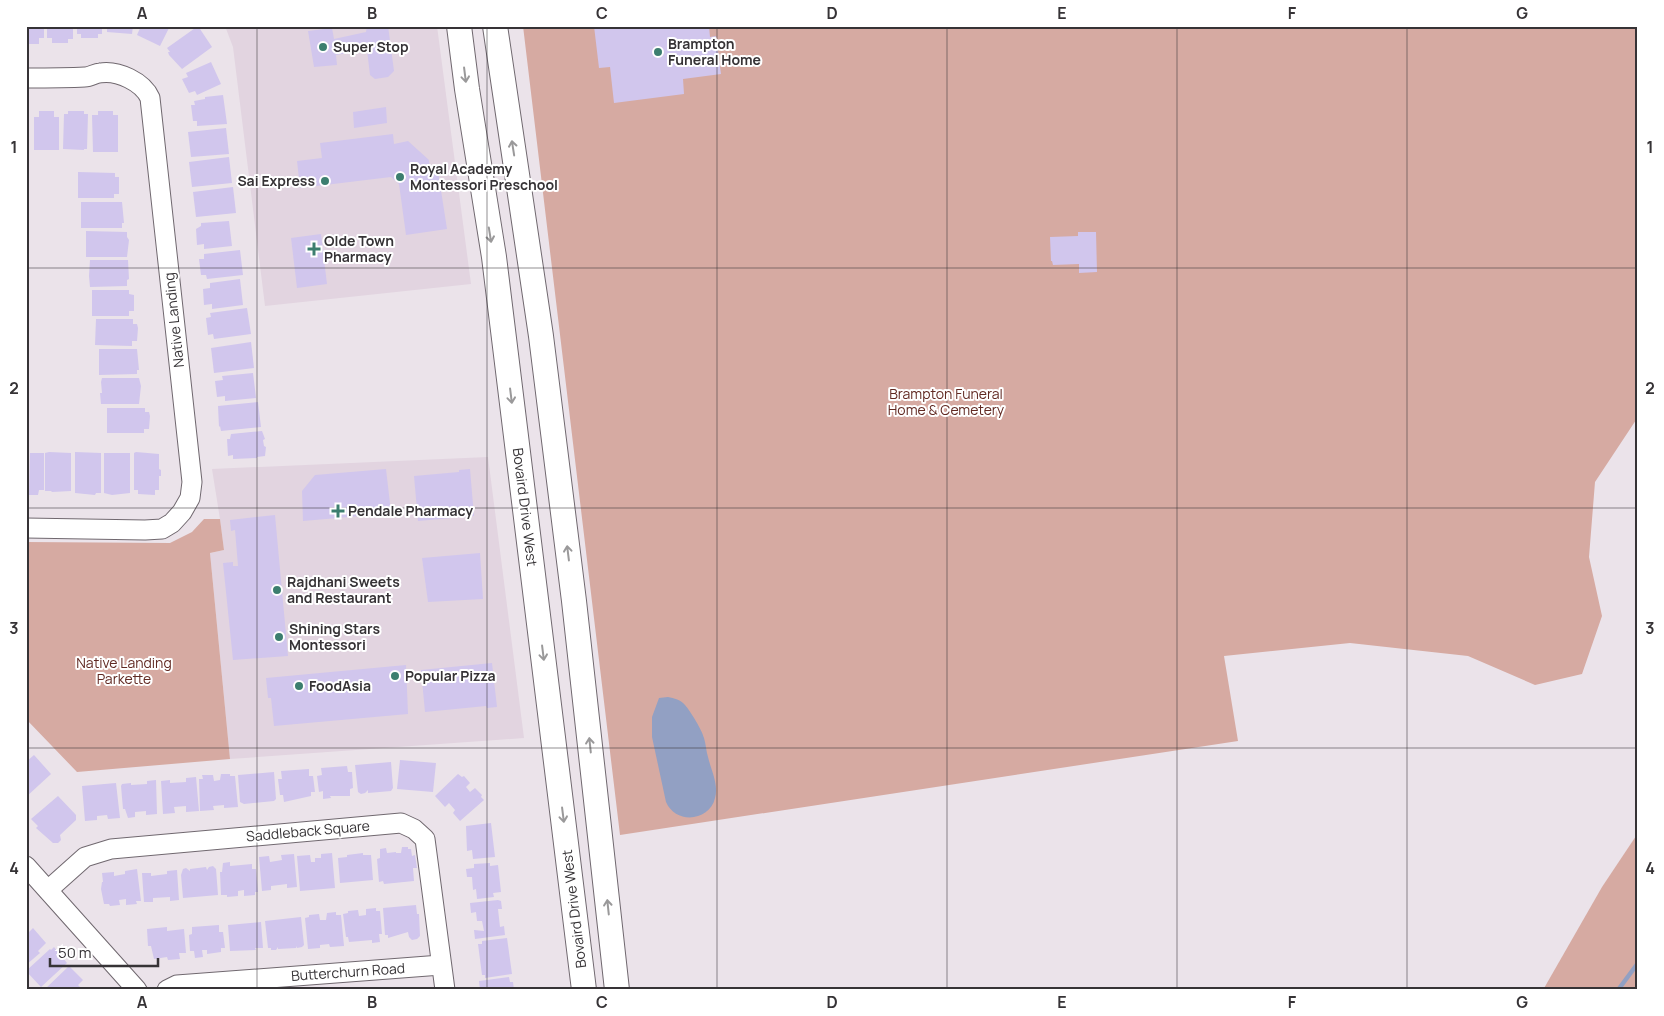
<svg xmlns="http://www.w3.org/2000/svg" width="1664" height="1016" viewBox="0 0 1664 1016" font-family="Manrope,sans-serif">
<rect width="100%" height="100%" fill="#ebe3ea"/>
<g fill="#e2d4e0">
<polygon points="225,26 437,26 471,284 265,306 233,47"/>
<polygon points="488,457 524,738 230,759 210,553 224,550 220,519 212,469"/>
</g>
<g fill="#d6aaa2">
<polygon points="523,26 1638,26 1638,417 1595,482 1589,557 1602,616 1582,674 1535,685 1468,656 1350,643 1224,656 1238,741 620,835"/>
<polygon points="204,519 220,519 224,550 210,553 230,759 77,772 26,719 26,542 170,543 192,532"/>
<polygon points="1638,833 1638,990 1543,990 1602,887"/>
</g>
<path fill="#92a0c3" d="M668 697C674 698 681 700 685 705 691 712 702 730 704 738 706 744 706 751 708 757 711 770 719 785 715 798 710 821 676 825 666 802L652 737V717L659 698Z"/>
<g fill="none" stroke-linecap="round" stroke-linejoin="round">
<polyline stroke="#92a0c3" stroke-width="4.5" points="1618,990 1638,963"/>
</g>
<g fill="#d1c6ed">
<polygon points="26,26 44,26 44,38 39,38 39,44 26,44"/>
<polygon points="47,26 73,26 73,39 68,39 68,43 52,43 52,38 47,38"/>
<polygon points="77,26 102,26 102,34 98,34 98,38 81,38 81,34 77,34"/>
<polygon points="107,26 133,26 132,34 107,32"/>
<polygon points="141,26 170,26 160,46 137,35"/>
<polygon points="198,26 212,47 182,69 169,55 168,52 170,52 167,48"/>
<polygon points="367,26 388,26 394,71 388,77 375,79 370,75 367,50 336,55 337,65 314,67 308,31 332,28 334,39 366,32"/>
<polygon points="594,26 709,26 710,37 716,36 721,74 683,79 684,94 614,103 610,67 599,68"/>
<polygon points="211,62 221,84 197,95 195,91 189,93 182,79 188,77 186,73"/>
<polygon points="223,95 227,124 197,126 197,121 193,121 191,105 195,105 194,101 205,99 205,97"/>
<polygon points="386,107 387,123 354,128 353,112"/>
<polygon points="39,111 54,111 54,117 59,117 59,150 34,150 34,117 39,117"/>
<polygon points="68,111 84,111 84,114 88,114 87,149 84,149 84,150 63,149 64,114 68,114"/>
<polygon points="98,111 113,111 113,115 118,115 118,152 93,152 92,115 98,115"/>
<polygon points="226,128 229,154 191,157 188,132"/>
<polygon points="393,134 394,144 408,141 429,160 430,172 438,171 447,229 406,235 399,184 391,177 300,188 297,161 322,158 320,143"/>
<polygon points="229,157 232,183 192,187 189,162"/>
<polygon points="78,172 115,173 115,177 119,177 119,194 114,194 114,198 78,198"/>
<polygon points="233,187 236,213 196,217 193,192"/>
<polygon points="81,202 122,202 124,223 122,223 122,228 81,228"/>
<polygon points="229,221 232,246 204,249 204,244 197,245 196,229 201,226 201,223"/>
<polygon points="86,231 127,232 127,237 129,240 127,257 86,257"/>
<polygon points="1078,232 1096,232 1097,272 1079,273 1079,264 1053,265 1052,261 1051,261 1050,237 1078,236"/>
<polygon points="321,234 327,284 297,288 291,238"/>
<polygon points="240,250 243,275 207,279 206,275 201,275 199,259 204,259 204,254"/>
<polygon points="90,260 128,260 129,279 127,280 127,286 90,287 89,276"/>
<polygon points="240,279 243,305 212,309 212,304 204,305 203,289 210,288 210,283"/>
<polygon points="92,290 129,290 129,294 134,295 134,311 129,311 129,316 92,316"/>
<polygon points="247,308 251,334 214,339 213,334 208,335 206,318 211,317 210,313"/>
<polygon points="96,319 133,319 133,324 137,324 138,328 137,341 132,341 132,346 95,345"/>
<polygon points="251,342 254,368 214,373 211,348"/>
<polygon points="99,349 137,349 139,370 137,370 137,374 99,375"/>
<polygon points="253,373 256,398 225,401 225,396 217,397 215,381 223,380 222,376"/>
<polygon points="102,378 139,378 141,386 139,404 101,404 100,393 102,393 101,382"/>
<polygon points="258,402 261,427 221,431 220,426 219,427 218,406"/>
<polygon points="107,408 145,408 145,412 149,412 150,416 149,429 144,429 144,433 107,433"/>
<polygon points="262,431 265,439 263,440 264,446 266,447 265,456 257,457 257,458 233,459 233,455 228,456 227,439 230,439 231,434"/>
<polygon points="49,452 71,453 71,491 52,492 51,491 45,491 45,453"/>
<polygon points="75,452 101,453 101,493 96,493 95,495 75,493"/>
<polygon points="136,452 159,454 159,469 161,470 161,476 159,476 159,490 155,490 155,495 138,494 138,490 134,490 134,453"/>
<polygon points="30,453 44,453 44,490 39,490 38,495 29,495"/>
<polygon points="104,453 130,453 130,493 112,495 104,493"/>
<polygon points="386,469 391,512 384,512 384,514 303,521 302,491 315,475"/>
<polygon points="470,469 474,516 418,521 414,476 459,472 459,470"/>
<polygon points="275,515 288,656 233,660 223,563 233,562 233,566 238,566 235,530 231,531 230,520"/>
<polygon points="480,553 483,599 428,602 422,558"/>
<polygon points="492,663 497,707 487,708 486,706 425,712 421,670"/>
<polygon points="406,665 408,714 274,726 271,698 268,698 266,678"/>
<polygon points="34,755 51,774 26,797 26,762"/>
<polygon points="400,760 436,763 433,792 397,789"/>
<polygon points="391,762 393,788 391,791 368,793 368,790 365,793 361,794 358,792 355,765"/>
<polygon points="347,766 348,772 352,772 353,788 350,789 350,796 330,796 331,798 323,799 323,791 319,792 317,776 322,775 321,768"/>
<polygon points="309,769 309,776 313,776 315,792 311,792 311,796 284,802 283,795 280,795 278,779 282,779 281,771"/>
<polygon points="274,772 276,799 274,801 244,804 240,802 238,775"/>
<polygon points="221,774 230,774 230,776 235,776 238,807 224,808 224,805 213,806 214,810 200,811 199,779 203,779 202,775 213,775 214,781 220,780"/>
<polygon points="458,774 462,777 464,776 470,783 466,787 470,792 475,788 482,795 481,797 484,800 460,821 453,813 455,810 449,803 445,807 435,796"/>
<polygon points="196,777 199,811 186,812 186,806 174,807 175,813 163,814 161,781 170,780 170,783 186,782 186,778"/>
<polygon points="156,780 157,814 146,815 146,811 135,812 135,817 128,818 125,809 123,809 121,786 122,784 131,783 131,785 147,784 147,781"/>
<polygon points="116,783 120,818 108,819 107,815 97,816 97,820 85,821 82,786"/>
<polygon points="58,796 76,815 76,820 60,835 61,840 58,843 53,843 36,828 38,826 31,819"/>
<polygon points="491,823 495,857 473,859 472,850 467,851 466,826"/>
<polygon points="402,847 408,847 408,849 411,849 412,856 415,855 417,868 413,868 414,881 384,884 383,881 379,882 377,859 380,858 380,849 386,848 387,853 396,852 396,853 401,853"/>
<polygon points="332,853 335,888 300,891 297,856 310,855 311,862 315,862 315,858 321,858 321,854"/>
<polygon points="363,853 363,855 371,855 373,880 340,883 338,858 347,857 347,855"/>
<polygon points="294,854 297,887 287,888 287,884 271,886 271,890 262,891 259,857 269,856 270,862 282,860 281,855"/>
<polygon points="230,862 230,866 252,864 252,869 256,869 258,892 255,892 255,895 244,896 244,890 238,891 238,896 227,897 227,895 221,895 220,872 222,872 223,863"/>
<polygon points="490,863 490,866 498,865 501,892 493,893 494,897 477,899 476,889 473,890 472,877 467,877 466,869 474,868 474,864"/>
<polygon points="213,866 216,869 218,895 183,898 181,875 183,869 186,868 190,871 190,869 206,867 207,870 209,867"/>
<polygon points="137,869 141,901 136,901 137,904 126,905 126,899 119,900 120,905 110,906 109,904 104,904 101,889 102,882 103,882 102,873 114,872 114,876 125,874 125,871"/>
<polygon points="177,870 179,900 170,901 170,897 153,898 153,902 144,902 142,873 151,873 151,876 167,874 167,871"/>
<polygon points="498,900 501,901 502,909 498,909 500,927 504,926 505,935 475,939 474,930 484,931 482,921 477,921 476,912 471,913 470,903"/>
<polygon points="416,905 417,914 419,914 420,936 417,939 412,940 409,937 408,932 388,938 388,935 385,935 383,908"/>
<polygon points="376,908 376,911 380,911 382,934 379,934 380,942 372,943 372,940 349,942 348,937 346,937 343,914 348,913 348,911 358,910 359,916 366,915 366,909"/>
<polygon points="336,912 336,915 341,915 344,946 330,947 329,944 320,945 320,948 308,949 305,918 309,917 309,915 319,914 320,920 326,920 327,913"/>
<polygon points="301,917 304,945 302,947 297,948 297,946 296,948 278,949 278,947 276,950 271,950 271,948 268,948 265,921"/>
<polygon points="261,922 263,948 255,948 256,950 230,951 228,925"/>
<polygon points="219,925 219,932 223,932 225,948 221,948 221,952 207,954 207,950 202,950 203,957 195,958 194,951 190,951 189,935 192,934 192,927"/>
<polygon points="167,927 167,931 184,929 186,953 179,953 180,959 168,960 167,957 154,959 151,946 148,946 147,929"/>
<polygon points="33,928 46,943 38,951 40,953 26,965 26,935"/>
<polygon points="507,938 512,974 485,978 485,975 482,975 478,944 482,944 482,941"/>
<polygon points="54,947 67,963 41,987 26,971 50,949 51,950"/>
<polygon points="69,966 83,980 78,985 80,987 77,990 44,990"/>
<polygon points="509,977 510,982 513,982 514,990 480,990 479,981"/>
</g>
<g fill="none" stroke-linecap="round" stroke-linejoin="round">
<g stroke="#70686f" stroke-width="21">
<g id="minor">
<path d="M26 78C46 78 66 78 85 77 91 77 95 73 100 73 118 70 143 82 150 98L192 482 190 498 182 512 172 523 162 529 145 530 26 528"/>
<polyline points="26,866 137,990"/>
<polyline points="48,890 85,857 111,849 401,823 414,829 425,839 445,990"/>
<polyline points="167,990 177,985 441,965"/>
</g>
</g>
<g stroke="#70686f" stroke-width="26">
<g id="major">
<polyline points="459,26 467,89 494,257 584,990"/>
<polyline points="495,26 541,336 574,601 617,990"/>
</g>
</g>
<use href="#minor" stroke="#fff" stroke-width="19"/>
<use href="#major" stroke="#fff" stroke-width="24"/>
</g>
<defs><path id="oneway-shaft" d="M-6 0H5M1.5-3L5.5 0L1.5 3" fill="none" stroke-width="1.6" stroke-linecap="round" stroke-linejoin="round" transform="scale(1.25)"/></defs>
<g stroke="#9a999a">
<use href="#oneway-shaft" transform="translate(465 75) rotate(83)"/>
<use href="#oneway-shaft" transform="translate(513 148) rotate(-99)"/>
<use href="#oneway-shaft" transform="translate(490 235) rotate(81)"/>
<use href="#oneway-shaft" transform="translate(511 396) rotate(83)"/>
<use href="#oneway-shaft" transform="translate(568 553) rotate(-97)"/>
<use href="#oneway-shaft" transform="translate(543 653) rotate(83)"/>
<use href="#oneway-shaft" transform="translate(590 745) rotate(-96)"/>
<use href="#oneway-shaft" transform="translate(563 815) rotate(83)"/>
<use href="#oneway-shaft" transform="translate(608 907) rotate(-96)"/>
</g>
<path fill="none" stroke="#363336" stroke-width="1" stroke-opacity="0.55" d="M257 26V990M487 26V990M717 26V990M947 26V990M1177 26V990M1407 26V990M26 268H1638M26 508H1638M26 748H1638"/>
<g fill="#3c7e6f" stroke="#fff" stroke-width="2">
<circle cx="323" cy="47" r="5"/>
<circle cx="658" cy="52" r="5"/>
<circle cx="400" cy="177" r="5"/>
<circle cx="325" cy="181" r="5"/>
<path d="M311.5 241.5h5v5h5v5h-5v5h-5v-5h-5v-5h5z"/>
<path d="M335.5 503.5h5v5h5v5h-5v5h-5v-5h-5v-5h5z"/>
<circle cx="277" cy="590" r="5"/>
<circle cx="279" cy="637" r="5"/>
<circle cx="395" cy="676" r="5"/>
<circle cx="299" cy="686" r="5"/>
</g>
<g text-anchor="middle" stroke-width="4" stroke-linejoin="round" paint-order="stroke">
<g font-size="14" font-weight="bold" fill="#363336" stroke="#fff" text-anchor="start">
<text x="668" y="49">Brampton<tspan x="668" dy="16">Funeral Home</tspan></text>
<text x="333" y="52">Super Stop</text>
<text x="410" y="174">Royal Academy<tspan x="410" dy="16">Montessori Preschool</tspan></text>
<text x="315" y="186" text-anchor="end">Sai Express</text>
<text x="324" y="246">Olde Town<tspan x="324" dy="16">Pharmacy</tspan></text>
<text x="348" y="516">Pendale Pharmacy</text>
<text x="287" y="587">Rajdhani Sweets<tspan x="287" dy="16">and Restaurant</tspan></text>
<text x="289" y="634">Shining Stars<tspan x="289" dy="16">Montessori</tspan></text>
<text x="405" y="681">Popular Pizza</text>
<text x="309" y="691">FoodAsia</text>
</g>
<g font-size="14" fill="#363336" stroke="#fff">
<text transform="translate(174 320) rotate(-96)" y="5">Native Landing</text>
<text transform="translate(525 507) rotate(83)" y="5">Bovaird Drive West</text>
<text transform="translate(308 831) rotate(-5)" y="5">Saddleback Square</text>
<text transform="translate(574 909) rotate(-97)" y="5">Bovaird Drive West</text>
<text transform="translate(348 972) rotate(-4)" y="5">Butterchurn Road</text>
</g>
<g font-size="14" fill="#612922" stroke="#fff">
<text x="946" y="399">Brampton Funeral<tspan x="946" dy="16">Home &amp; Cemetery</tspan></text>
<text x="124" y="668">Native Landing<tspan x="124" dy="16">Parkette</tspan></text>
</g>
</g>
<rect width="1664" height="1016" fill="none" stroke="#ffffff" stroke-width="55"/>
<path d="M50 958v8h108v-8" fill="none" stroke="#363336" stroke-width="2.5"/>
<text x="58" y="958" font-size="15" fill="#363336" stroke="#ffffff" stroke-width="4" paint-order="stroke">50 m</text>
<rect x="28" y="28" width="1608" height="960" fill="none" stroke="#363336" stroke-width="2"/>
<g font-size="16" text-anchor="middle" font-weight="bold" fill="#363336">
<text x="142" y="19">A</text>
<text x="372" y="19">B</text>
<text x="602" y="19">C</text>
<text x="832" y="19">D</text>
<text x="1062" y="19">E</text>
<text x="1292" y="19">F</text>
<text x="1522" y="19">G</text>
<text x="14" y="153">1</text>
<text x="1650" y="153">1</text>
<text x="14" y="394">2</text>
<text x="1650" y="394">2</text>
<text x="14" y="634">3</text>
<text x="1650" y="634">3</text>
<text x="14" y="874">4</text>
<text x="1650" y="874">4</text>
<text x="142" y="1008">A</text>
<text x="372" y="1008">B</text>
<text x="602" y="1008">C</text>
<text x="832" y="1008">D</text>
<text x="1062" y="1008">E</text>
<text x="1292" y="1008">F</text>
<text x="1522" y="1008">G</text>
</g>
</svg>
